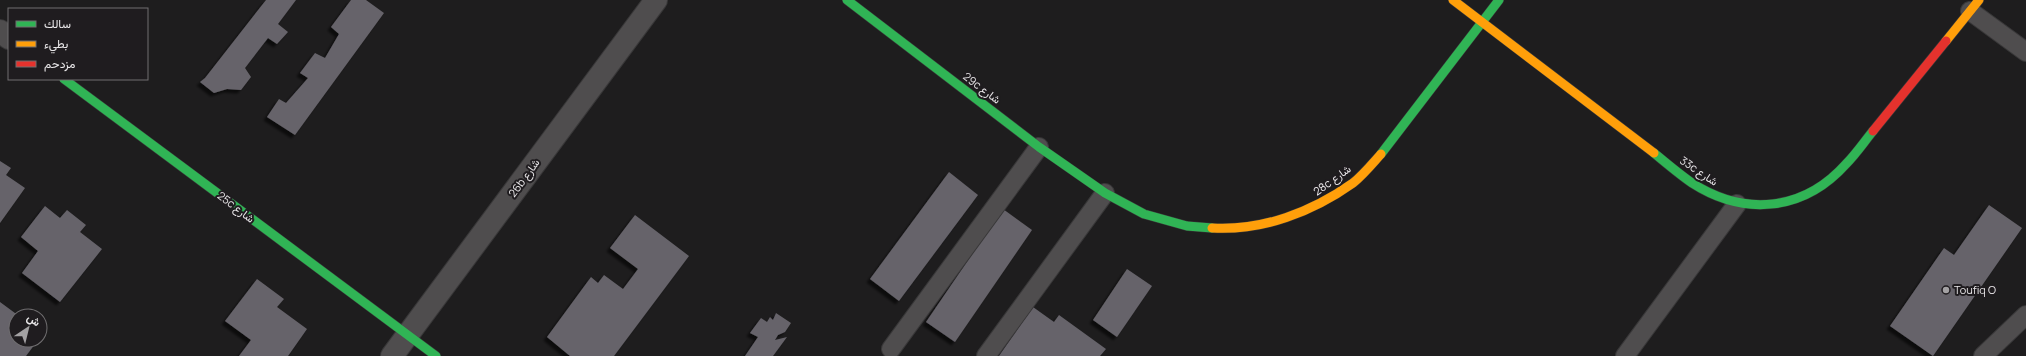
<svg xmlns="http://www.w3.org/2000/svg" width="2026" height="356" viewBox="0 0 2026 356" font-family="Manrope,Vazirmatn,sans-serif">
<defs>
<filter id="shadow"><feDropShadow dx="-3.5" dy="3.5" stdDeviation="1" flood-color="#0009"/></filter>
</defs>
<rect width="100%" height="100%" fill="#1e1d1e"/>
<g fill="#66636a" filter="url(#shadow)">
<polygon points="266,0 296,0 278,24 288,32 277,44 268,38 245,68 251,77 241,90 227,89 214,93 200,82 205,78"/>
<polygon points="351,0 366,0 384,13 295,135 267,117 279,99 286,103 308,78 300,73 315,53 325,58 339,34 331,27"/>
<polygon points="0,161 11,168 6,175 25,188 0,223"/>
<polygon points="949,172 978,195 899,301 870,279"/>
<polygon points="1989,205 2022,228 1933,356 1890,326 1944,248 1954,255"/>
<polygon points="45,206 60,218 67,210 86,225 80,232 102,249 60,302 22,273 38,251 21,237"/>
<polygon points="1003,209 1032,230 955,342 926,322"/>
<polygon points="635,215 689,256 614,356 570,356 547,337 591,277 598,283 604,275 623,289 638,269 610,248"/>
<polygon points="1127,269 1152,286 1117,337 1093,320"/>
<polygon points="257,279 284,299 277,307 307,329 288,356 239,356 251,340 225,321"/>
<polygon points="0,302 19,316 16,316 16,340 38,340 26,356 0,356"/>
<polygon points="1033,307 1054,322 1059,315 1106,349 1100,356 999,356"/>
<polygon points="776,313 791,323 785,332 778,335 775,340 787,337 773,356 745,356 758,337 750,333 761,318 767,322 770,317 773,320"/>
</g>
<g fill="none" stroke-linecap="round" stroke-linejoin="round">
<g stroke="#393839" stroke-width="20">
<g id="lane">
<polyline points="1970,11 2026,52"/>
<polyline points="891,349 1039,147"/>
<polyline points="986,356 1105,193"/>
<polyline points="1625,356 1737,204"/>
<polyline points="1983,356 2026,315"/>
</g>
</g>
<g stroke="#393839" stroke-width="24">
<g id="street">
<polyline points="0,31 9,38"/>
<polyline points="392,356 656,0"/>
</g>
</g>
<g stroke="#393839" stroke-width="10">
<g id="fast">
<polyline points="847,0 1039,147 1105,193 1144,214 1187,226 1212,228"/>
<polyline points="64,79 436,356"/>
<path d="M1654 153C1666 163 1679 174 1692 183 1745 217 1804 211 1846 164 1856 154 1864 142 1873 131"/>
<polyline points="1381,154 1499,0"/>
</g>
</g>
<g stroke="#393839" stroke-width="10">
<g id="slow">
<polyline points="1453,0 1654,153"/>
<polyline points="1946,41 1979,0"/>
<path d="M1212 228C1263 231 1312 212 1353 183 1363 175 1372 164 1381 154"/>
</g>
</g>
<g stroke="#393839" stroke-width="10">
<polyline id="jam" points="1873,131 1946,41"/>
</g>
<use href="#lane" stroke="#4f4d4e" stroke-width="18"/>
<use href="#street" stroke="#4f4d4e" stroke-width="22"/>
<use href="#fast" stroke="#30b455" stroke-width="9"/>
<use href="#slow" stroke="#ff9f0a" stroke-width="9"/>
<use href="#jam" stroke="#e5322d" stroke-width="9"/>
</g>
<circle fill="#a3a1a3" stroke="#1f1c1f" stroke-width="1.5" cx="1946" cy="290" r="4"/>
<g text-anchor="middle" stroke-width="4" stroke-linejoin="round" paint-order="stroke">
<g font-size="11" fill="#eae8ea" stroke="#1f1c1f">
<text transform="translate(982 88) rotate(37)" y="4">29c شارع</text>
<text transform="translate(1699 171) rotate(34)" y="4">33c شارع</text>
<text transform="translate(524 178) rotate(-54)" y="4">26b شارع</text>
<text transform="translate(1332 180) rotate(-36)" y="4">28c شارع</text>
<text transform="translate(236 207) rotate(37)" y="4">25c شارع</text>
</g>
<g font-size="11" fill="#eae8ea" stroke="#1f1c1f" text-anchor="start">
<text x="1954" y="294">Toufiq O</text>
</g>
</g>
<rect x="8" y="8" width="140" height="72" fill="#1f1c1f" stroke="#706e70"/>
<rect x="16" y="21" width="20" height="6" fill="#30b455" stroke="#706e70"/>
<text x="44" y="28" font-size="12" fill="#eae8ea">سالك</text>
<rect x="16" y="41" width="20" height="6" fill="#ff9f0a" stroke="#706e70"/>
<text x="44" y="48" font-size="12" fill="#eae8ea">بطيء</text>
<rect x="16" y="61" width="20" height="6" fill="#e5322d" stroke="#706e70"/>
<text x="44" y="68" font-size="12" fill="#eae8ea">مزدحم</text>
<g transform="translate(28 328) rotate(35)"><circle r="19" fill="#1f1c1f" stroke="#706e70"/>
<path d="M0-3L7 15L0 10L-7 15Z" fill="#a3a1a3"/>
<text y="-6" font-size="11" font-weight="bold" text-anchor="middle" fill="#eae8ea">ش</text>
</g>
</svg>
